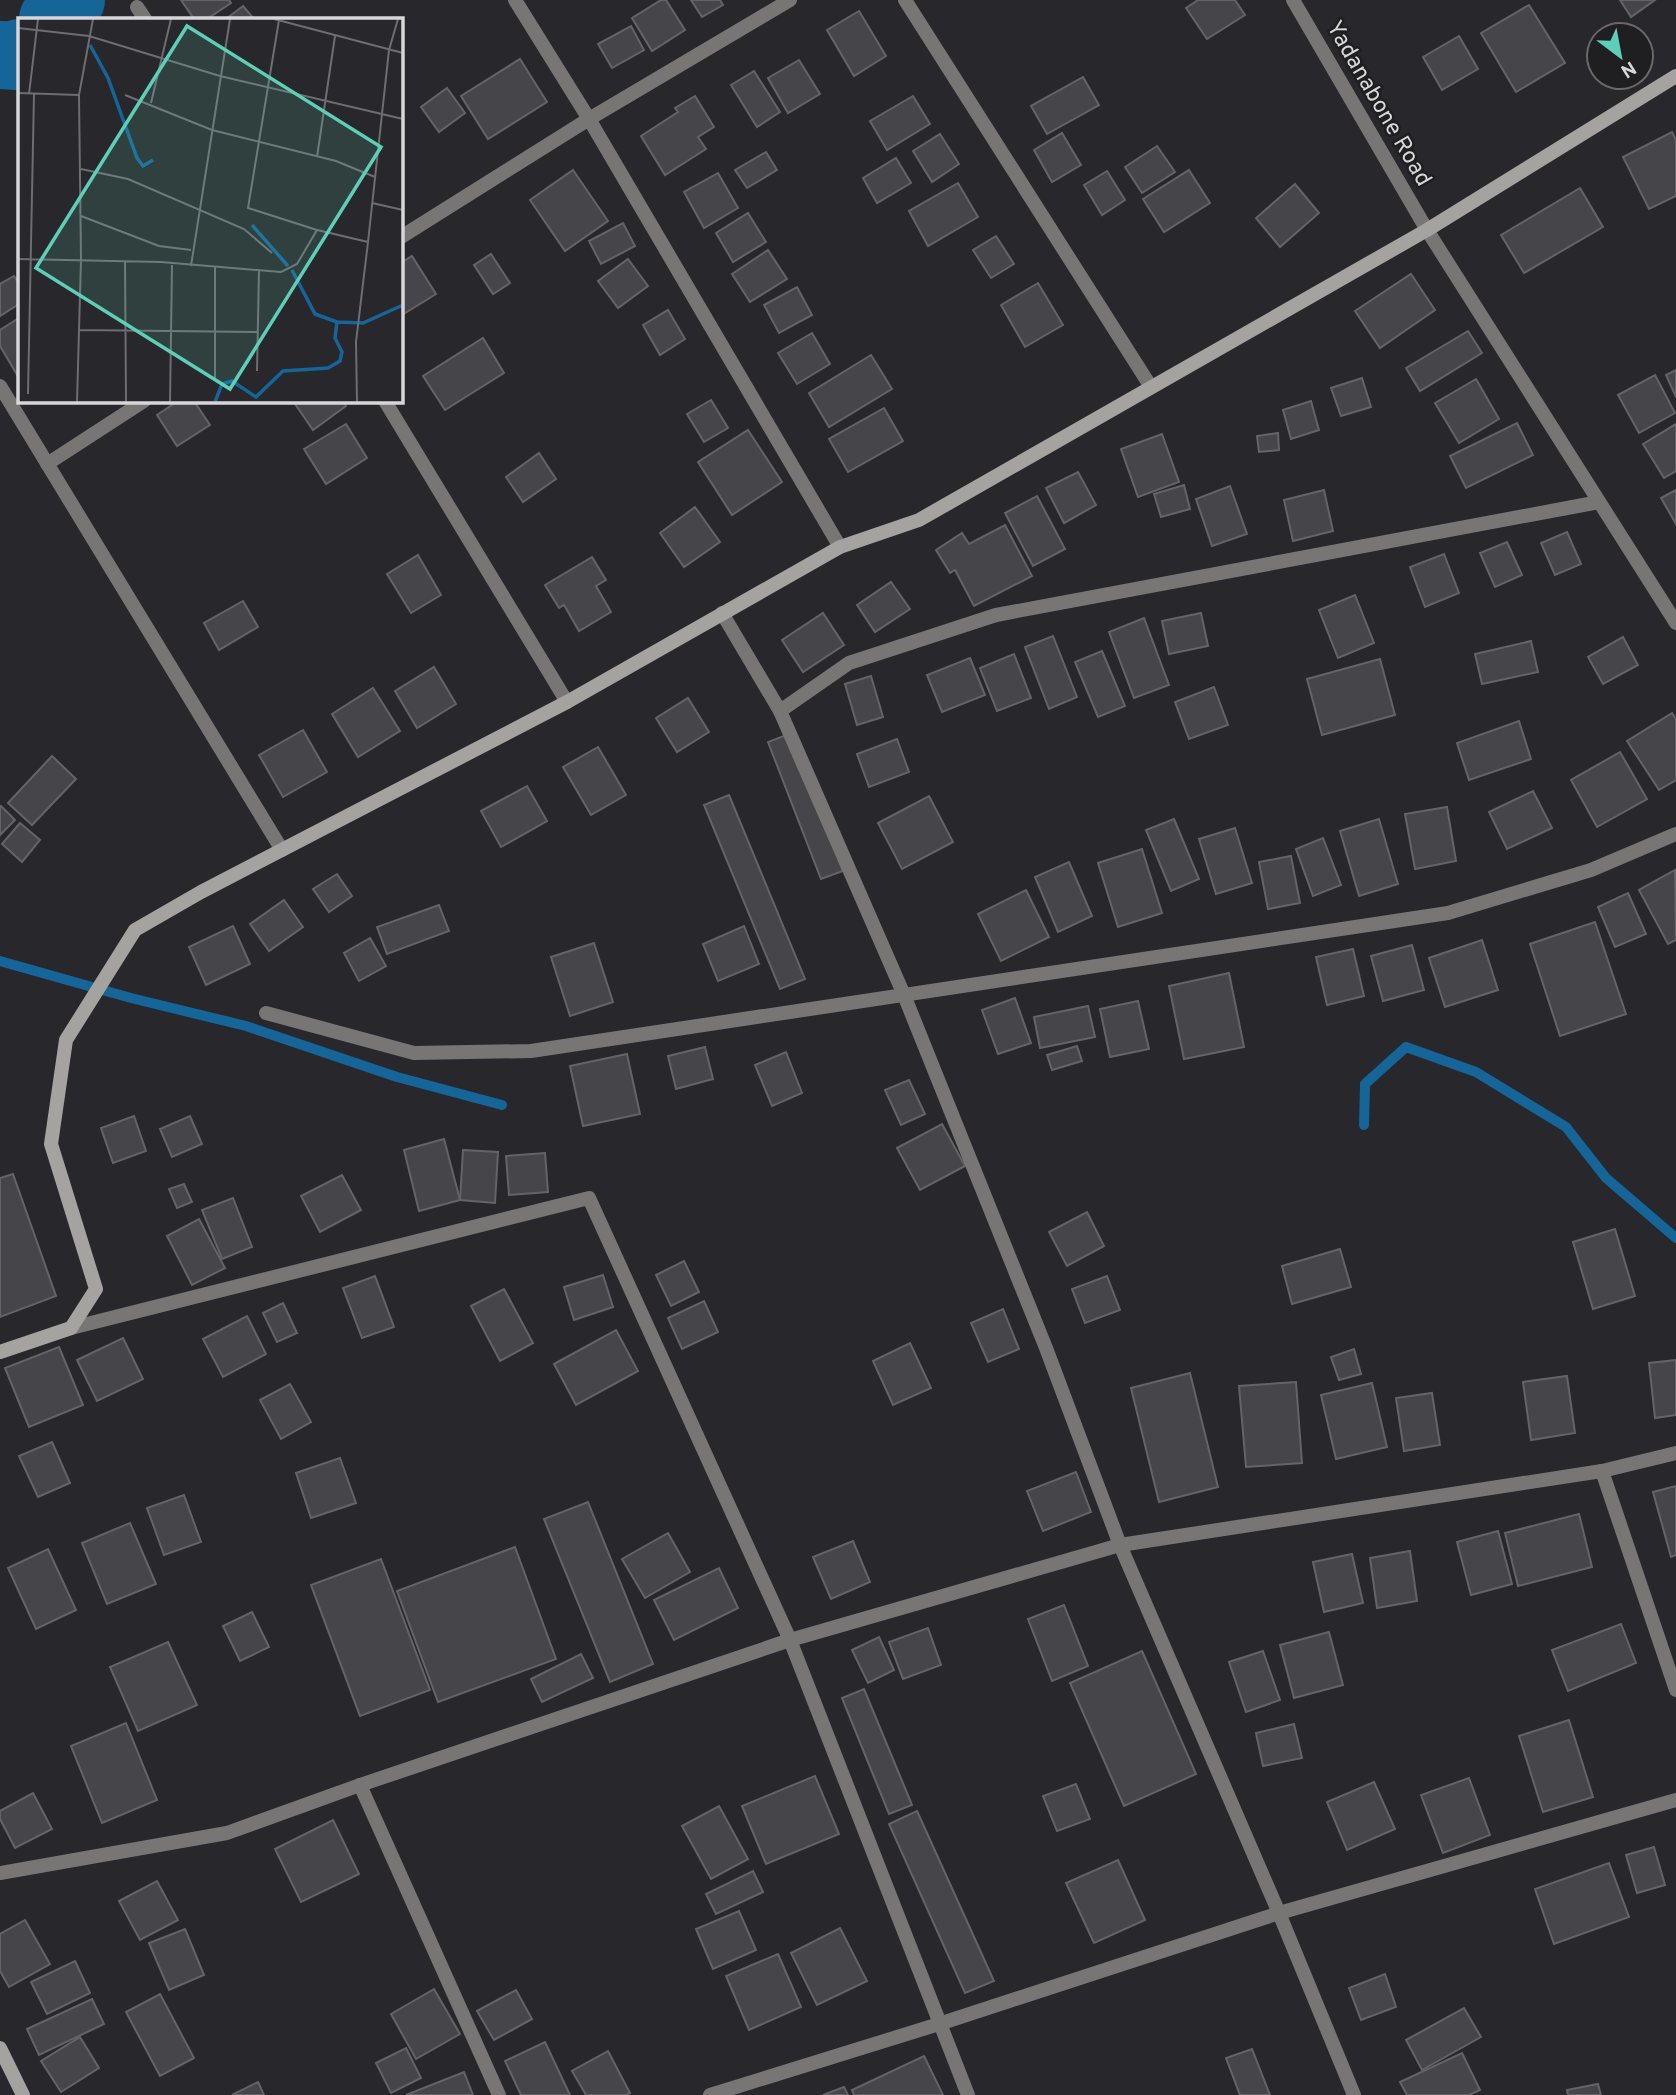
<svg xmlns="http://www.w3.org/2000/svg" width="1676" height="2095" viewBox="0 0 1676 2095" font-family="Overpass,sans-serif">
<rect width="100%" height="100%" fill="#28272b"/>
<g fill="none" stroke-linecap="round" stroke-linejoin="round">
<g stroke="#156598" stroke-width="10">
<polyline points="0,961 131,998 246,1026 397,1077 502,1105"/>
<polyline points="1364,1125 1365,1084 1406,1047 1476,1072 1566,1127 1606,1178 1676,1238"/>
</g>
<g stroke="#156598" stroke-width="68">
<polyline points="53,19 71,0"/>
<polyline points="0,55 16,56 19,53"/>
</g>
</g>
<g fill="#464549" stroke="#646468" stroke-width="2">
<polygon points="181,0 229,0 231,3 207,19 194,19"/>
<polygon points="661,0 666,0 685,30 652,51 632,18"/>
<polygon points="691,0 720,0 723,5 702,17"/>
<polygon points="1198,0 1235,0 1245,15 1207,39 1186,8"/>
<polygon points="1620,0 1655,0 1631,17"/>
<polygon points="1529,5 1565,63 1516,92 1481,33"/>
<polygon points="243,6 254,19 226,19"/>
<polygon points="859,11 886,56 854,76 827,30"/>
<polygon points="631,26 644,50 612,68 598,44"/>
<polygon points="1459,36 1478,69 1442,90 1423,57"/>
<polygon points="520,59 547,102 488,139 461,96"/>
<polygon points="799,60 820,94 788,113 768,78"/>
<polygon points="754,71 780,112 757,127 731,85"/>
<polygon points="1083,77 1099,105 1047,134 1031,106"/>
<polygon points="447,88 465,113 439,132 421,107"/>
<polygon points="695,96 714,127 698,137 706,149 665,175 641,136 678,112 675,108"/>
<polygon points="913,96 930,124 887,150 870,121"/>
<polygon points="1672,132 1676,140 1676,196 1649,209 1623,157"/>
<polygon points="1062,133 1081,165 1052,182 1034,150"/>
<polygon points="940,134 959,164 932,182 913,151"/>
<polygon points="1157,146 1175,172 1142,193 1125,167"/>
<polygon points="766,152 777,170 747,188 735,170"/>
<polygon points="896,158 911,183 877,203 863,178"/>
<polygon points="573,170 608,221 565,251 530,200"/>
<polygon points="1189,170 1210,203 1164,232 1143,199"/>
<polygon points="1107,171 1125,200 1102,215 1084,185"/>
<polygon points="718,173 738,208 704,228 684,192"/>
<polygon points="958,183 978,217 928,246 909,211"/>
<polygon points="1295,184 1319,213 1280,247 1256,218"/>
<polygon points="1580,188 1603,227 1524,273 1501,235"/>
<polygon points="748,213 766,242 733,262 716,233"/>
<polygon points="623,223 635,246 601,264 589,241"/>
<polygon points="996,236 1014,264 991,278 973,250"/>
<polygon points="768,250 787,279 750,302 732,274"/>
<polygon points="491,254 510,283 493,294 474,265"/>
<polygon points="412,256 436,294 402,315 401,263"/>
<polygon points="628,259 648,286 618,308 598,281"/>
<polygon points="1411,274 1435,310 1380,348 1355,311"/>
<polygon points="14,276 19,284 19,304 0,316 0,284"/>
<polygon points="1038,283 1063,325 1025,347 1001,305"/>
<polygon points="797,287 812,315 779,333 764,305"/>
<polygon points="668,310 685,339 660,355 643,325"/>
<polygon points="19,318 19,378 0,346 0,330"/>
<polygon points="1468,331 1482,353 1420,391 1406,368"/>
<polygon points="812,333 830,364 797,384 778,353"/>
<polygon points="483,338 504,373 445,410 423,376"/>
<polygon points="871,355 892,389 829,427 809,393"/>
<polygon points="1676,370 1676,397 1666,375"/>
<polygon points="1655,375 1675,413 1639,433 1618,395"/>
<polygon points="1362,378 1371,407 1341,416 1331,388"/>
<polygon points="1476,379 1499,419 1459,443 1435,403"/>
<polygon points="711,400 728,428 704,442 687,414"/>
<polygon points="178,401 194,401 210,425 177,446 157,415"/>
<polygon points="293,401 343,401 346,406 313,430"/>
<polygon points="1311,401 1319,430 1291,439 1283,410"/>
<polygon points="884,408 903,441 848,472 829,439"/>
<polygon points="1517,423 1533,455 1466,488 1450,456"/>
<polygon points="346,424 367,458 326,484 304,449"/>
<polygon points="1676,424 1676,471 1664,478 1643,444"/>
<polygon points="748,430 782,482 732,515 698,462"/>
<polygon points="1278,433 1279,450 1259,452 1257,436"/>
<polygon points="1162,434 1179,482 1138,497 1121,449"/>
<polygon points="539,453 556,479 523,502 506,477"/>
<polygon points="1078,472 1096,505 1064,523 1046,488"/>
<polygon points="1184,485 1190,509 1161,517 1154,494"/>
<polygon points="1230,486 1247,534 1212,546 1196,499"/>
<polygon points="1324,490 1333,531 1293,541 1284,500"/>
<polygon points="1676,490 1676,524 1661,498"/>
<polygon points="1037,496 1065,549 1033,566 1005,513"/>
<polygon points="695,507 720,542 684,567 660,533"/>
<polygon points="1005,525 1032,576 974,606 955,570 950,573 936,550 962,533 969,544"/>
<polygon points="1567,532 1581,564 1555,575 1541,543"/>
<polygon points="1507,542 1522,575 1495,587 1480,553"/>
<polygon points="1444,554 1459,593 1425,607 1410,567"/>
<polygon points="418,555 441,595 411,613 387,574"/>
<polygon points="592,557 606,580 596,586 611,612 579,631 564,605 559,608 545,585"/>
<polygon points="891,582 910,609 875,632 857,605"/>
<polygon points="1355,595 1374,643 1338,658 1319,610"/>
<polygon points="243,601 258,627 219,650 204,623"/>
<polygon points="823,613 844,645 803,672 782,640"/>
<polygon points="1201,613 1208,646 1169,654 1162,621"/>
<polygon points="1144,618 1169,685 1134,698 1109,632"/>
<polygon points="1053,636 1077,697 1049,709 1025,647"/>
<polygon points="1623,637 1638,665 1603,684 1588,657"/>
<polygon points="1531,641 1538,672 1482,684 1475,654"/>
<polygon points="1102,651 1125,706 1098,717 1075,662"/>
<polygon points="1014,654 1031,698 997,711 980,668"/>
<polygon points="970,658 985,695 942,712 927,675"/>
<polygon points="1380,659 1395,715 1322,735 1307,679"/>
<polygon points="434,667 456,704 417,728 395,691"/>
<polygon points="871,676 883,717 857,725 845,684"/>
<polygon points="1214,687 1228,725 1189,739 1175,702"/>
<polygon points="373,688 400,731 358,757 332,714"/>
<polygon points="688,698 709,732 677,752 656,718"/>
<polygon points="1672,713 1676,719 1676,780 1659,790 1627,741"/>
<polygon points="1519,721 1531,759 1469,780 1457,743"/>
<polygon points="303,730 327,772 283,797 259,755"/>
<polygon points="789,734 843,871 821,879 768,742"/>
<polygon points="897,739 909,772 869,787 857,754"/>
<polygon points="598,747 626,795 591,815 563,767"/>
<polygon points="1620,752 1647,799 1597,827 1571,780"/>
<polygon points="52,756 76,779 32,825 8,803"/>
<polygon points="527,786 547,821 501,847 481,811"/>
<polygon points="1533,791 1552,828 1507,849 1489,812"/>
<polygon points="729,795 805,979 780,989 704,805"/>
<polygon points="929,796 953,842 902,869 878,823"/>
<polygon points="1,806 15,820 0,835 0,807"/>
<polygon points="1447,807 1456,861 1415,869 1405,814"/>
<polygon points="1174,819 1199,879 1171,891 1146,830"/>
<polygon points="1379,819 1398,884 1359,896 1340,831"/>
<polygon points="20,823 40,840 22,862 2,844"/>
<polygon points="1235,828 1252,883 1216,894 1199,839"/>
<polygon points="1323,838 1341,885 1313,896 1296,849"/>
<polygon points="1142,849 1162,913 1118,927 1098,863"/>
<polygon points="1291,856 1300,903 1268,909 1259,862"/>
<polygon points="1069,862 1092,916 1058,932 1035,877"/>
<polygon points="1675,870 1676,940 1668,944 1639,890"/>
<polygon points="337,874 352,896 329,912 313,889"/>
<polygon points="1026,890 1049,937 1001,961 978,914"/>
<polygon points="1628,893 1646,934 1615,947 1598,907"/>
<polygon points="284,900 303,927 269,951 250,924"/>
<polygon points="439,905 449,931 387,954 377,927"/>
<polygon points="1595,922 1626,1014 1560,1036 1530,944"/>
<polygon points="233,926 250,964 206,985 189,947"/>
<polygon points="744,926 759,964 718,981 703,944"/>
<polygon points="370,938 386,966 359,981 344,953"/>
<polygon points="1482,940 1498,990 1445,1007 1429,958"/>
<polygon points="594,943 613,1002 570,1016 551,957"/>
<polygon points="1412,945 1424,990 1383,1001 1371,956"/>
<polygon points="1353,949 1364,996 1327,1005 1316,957"/>
<polygon points="1229,973 1244,1047 1184,1059 1169,986"/>
<polygon points="1015,998 1031,1043 998,1054 982,1010"/>
<polygon points="1138,1001 1149,1049 1110,1057 1100,1009"/>
<polygon points="1088,1006 1095,1037 1040,1048 1034,1017"/>
<polygon points="1077,1046 1082,1061 1052,1070 1047,1055"/>
<polygon points="705,1047 713,1079 676,1089 668,1056"/>
<polygon points="786,1052 802,1093 772,1106 755,1065"/>
<polygon points="627,1054 640,1114 583,1126 570,1066"/>
<polygon points="909,1080 925,1114 901,1125 885,1090"/>
<polygon points="134,1116 146,1151 113,1163 101,1128"/>
<polygon points="190,1116 202,1144 172,1157 160,1129"/>
<polygon points="942,1124 965,1166 920,1190 897,1148"/>
<polygon points="444,1139 460,1200 419,1211 404,1150"/>
<polygon points="463,1150 498,1152 495,1203 460,1200"/>
<polygon points="545,1153 548,1192 509,1195 506,1156"/>
<polygon points="13,1174 56,1296 0,1317 0,1178"/>
<polygon points="342,1175 361,1210 320,1232 301,1196"/>
<polygon points="184,1184 192,1202 177,1208 169,1189"/>
<polygon points="233,1198 252,1247 222,1259 202,1210"/>
<polygon points="1087,1212 1104,1246 1067,1266 1049,1232"/>
<polygon points="199,1219 225,1268 192,1285 167,1236"/>
<polygon points="1615,1229 1635,1296 1593,1309 1573,1242"/>
<polygon points="1340,1249 1351,1287 1292,1304 1282,1266"/>
<polygon points="684,1261 699,1292 671,1306 656,1275"/>
<polygon points="603,1275 613,1307 574,1320 564,1287"/>
<polygon points="375,1276 394,1327 362,1338 343,1288"/>
<polygon points="1107,1276 1120,1310 1085,1323 1072,1289"/>
<polygon points="504,1289 533,1343 500,1361 471,1306"/>
<polygon points="704,1301 718,1332 682,1349 668,1318"/>
<polygon points="283,1303 297,1333 277,1342 263,1313"/>
<polygon points="1003,1309 1019,1349 988,1362 971,1323"/>
<polygon points="247,1316 266,1354 223,1377 203,1339"/>
<polygon points="616,1330 638,1371 576,1405 554,1364"/>
<polygon points="123,1338 143,1379 97,1401 77,1360"/>
<polygon points="910,1343 931,1388 893,1405 873,1361"/>
<polygon points="59,1347 83,1405 29,1427 5,1368"/>
<polygon points="1354,1349 1361,1374 1339,1380 1331,1357"/>
<polygon points="1676,1360 1676,1415 1655,1418 1649,1363"/>
<polygon points="1190,1373 1218,1487 1159,1502 1131,1388"/>
<polygon points="1567,1376 1575,1433 1531,1440 1523,1382"/>
<polygon points="1296,1382 1302,1463 1246,1467 1239,1386"/>
<polygon points="1372,1383 1387,1447 1336,1459 1321,1395"/>
<polygon points="290,1384 311,1422 281,1439 260,1400"/>
<polygon points="1432,1393 1440,1445 1404,1451 1396,1398"/>
<polygon points="52,1442 70,1483 38,1497 19,1456"/>
<polygon points="340,1458 356,1503 311,1518 296,1473"/>
<polygon points="1076,1472 1091,1512 1043,1531 1027,1491"/>
<polygon points="1676,1486 1676,1555 1671,1557 1653,1492"/>
<polygon points="184,1495 201,1542 164,1555 147,1508"/>
<polygon points="588,1502 653,1664 610,1682 544,1519"/>
<polygon points="1579,1514 1592,1567 1518,1586 1505,1533"/>
<polygon points="130,1523 156,1584 107,1604 82,1543"/>
<polygon points="1498,1531 1512,1584 1471,1595 1457,1542"/>
<polygon points="668,1533 690,1572 645,1598 622,1559"/>
<polygon points="853,1541 870,1582 831,1599 813,1557"/>
<polygon points="515,1547 556,1659 438,1702 397,1591"/>
<polygon points="48,1549 76,1610 36,1629 8,1568"/>
<polygon points="1410,1551 1417,1601 1377,1608 1370,1558"/>
<polygon points="1352,1554 1363,1603 1324,1612 1313,1562"/>
<polygon points="381,1559 430,1690 360,1716 311,1585"/>
<polygon points="719,1568 738,1608 674,1640 654,1600"/>
<polygon points="1064,1605 1088,1666 1052,1681 1028,1619"/>
<polygon points="252,1612 269,1647 240,1661 223,1626"/>
<polygon points="1621,1624 1636,1663 1568,1691 1552,1650"/>
<polygon points="928,1628 941,1665 903,1679 889,1642"/>
<polygon points="1329,1632 1343,1685 1294,1698 1280,1645"/>
<polygon points="879,1637 894,1670 868,1683 852,1650"/>
<polygon points="168,1642 197,1705 138,1731 110,1667"/>
<polygon points="1142,1651 1196,1774 1124,1806 1070,1683"/>
<polygon points="1263,1651 1280,1700 1246,1712 1229,1662"/>
<polygon points="581,1654 593,1678 542,1702 531,1679"/>
<polygon points="864,1689 912,1805 889,1814 842,1698"/>
<polygon points="1569,1720 1593,1797 1543,1812 1519,1736"/>
<polygon points="126,1723 157,1800 102,1823 71,1746"/>
<polygon points="1294,1724 1302,1758 1263,1766 1256,1733"/>
<polygon points="815,1776 839,1834 766,1864 742,1806"/>
<polygon points="1469,1778 1490,1835 1443,1853 1421,1795"/>
<polygon points="1374,1782 1395,1829 1347,1850 1327,1802"/>
<polygon points="1076,1784 1090,1819 1057,1831 1043,1796"/>
<polygon points="33,1793 52,1829 15,1848 0,1819 0,1811"/>
<polygon points="719,1806 748,1859 711,1879 682,1826"/>
<polygon points="917,1811 994,1981 965,1993 889,1824"/>
<polygon points="333,1820 359,1874 301,1902 275,1849"/>
<polygon points="1654,1847 1665,1885 1637,1893 1626,1855"/>
<polygon points="1118,1860 1145,1920 1094,1943 1066,1883"/>
<polygon points="1609,1863 1629,1917 1554,1944 1535,1889"/>
<polygon points="753,1871 763,1892 716,1914 706,1894"/>
<polygon points="157,1881 178,1920 140,1940 119,1901"/>
<polygon points="739,1911 756,1950 713,1969 696,1929"/>
<polygon points="25,1920 50,1964 9,1987 0,1971 0,1934"/>
<polygon points="840,1928 867,1981 817,2005 791,1953"/>
<polygon points="185,1929 204,1975 169,1990 149,1943"/>
<polygon points="778,1954 801,2007 749,2030 726,1976"/>
<polygon points="75,1961 90,1993 47,2014 31,1982"/>
<polygon points="1385,1974 1396,2007 1361,2020 1349,1988"/>
<polygon points="434,1989 460,2034 416,2059 391,2014"/>
<polygon points="516,1990 532,2019 494,2040 477,2011"/>
<polygon points="160,1994 194,2058 160,2076 126,2012"/>
<polygon points="92,1999 104,2024 39,2055 27,2029"/>
<polygon points="1464,2008 1481,2037 1422,2070 1406,2040"/>
<polygon points="80,2037 99,2068 61,2092 41,2061"/>
<polygon points="545,2042 570,2095 521,2095 505,2061"/>
<polygon points="406,2048 421,2078 391,2093 376,2063"/>
<polygon points="1252,2049 1270,2095 1240,2095 1226,2058"/>
<polygon points="608,2051 630,2093 626,2095 586,2095 572,2071"/>
<polygon points="1462,2053 1480,2090 1469,2095 1407,2095 1400,2082"/>
<polygon points="924,2056 943,2095 854,2095 852,2090"/>
<polygon points="464,2072 473,2095 406,2095"/>
<polygon points="258,2082 264,2095 232,2095"/>
<polygon points="1598,2084 1601,2095 1568,2095 1567,2090"/>
<polygon points="844,2087 848,2095 823,2095"/>
</g>
<g fill="none" stroke-linecap="round" stroke-linejoin="round">
<g stroke="#777674" stroke-width="14">
<polyline points="515,0 589,119 840,547"/>
<polyline points="905,0 1151,387"/>
<polyline points="1293,0 1427,230 1676,623"/>
<polyline points="137,7 145,19"/>
<polyline points="401,237 589,119 790,0"/>
<polyline points="0,386 282,850"/>
<polyline points="385,401 567,702"/>
<polyline points="47,464 144,401"/>
<polyline points="722,613 780,711 904,995 1046,1348 1120,1545 1279,1913 1354,2095"/>
<polyline points="780,711 849,663 996,615 1599,502"/>
<polyline points="266,1013 414,1053 531,1051 1448,913 1591,870 1676,834"/>
<polyline points="71,1328 589,1198 790,1640 968,2095"/>
<polyline points="1602,1471 1676,1690"/>
<polyline points="360,1785 499,2095"/>
<polyline points="0,1873 227,1833 360,1785 790,1640 1120,1545 1602,1471 1676,1453"/>
<polyline points="710,2095 939,2024 1279,1913 1676,1800"/>
</g>
<g stroke="#a4a3a0" stroke-width="14">
<polyline points="0,1352 71,1328 96,1289 51,1144 66,1040 135,930 201,892 567,702 840,547 919,520 1427,230 1676,76"/>
<polyline points="0,2048 23,2095"/>
</g>
</g>
<g text-anchor="middle" stroke-width="5" stroke-linejoin="round" paint-order="stroke">
<g font-size="23" fill="#d7d6d9" stroke="#1f1e21">
<text transform="translate(1380 103) rotate(60)" y="8">Yadanabone Road</text>
</g>
</g>
<g transform="translate(18 18)">
<rect width="385" height="385" fill="#28272b"/>
<path fill="none" stroke="#156598" stroke-width="3.5" d="M72 27 90 60 119 140 125 148 135 142M234 207 270 248M274 252 297 296 319 304M197 384 204 366 214 363 238 379 265 353 310 350 322 343 324 334 317 320 319 304 345 305 385 287"/>
<path fill="none" stroke="#6e6d71" stroke-width="2" d="M256 1 385 35M261 2 230 190 299 212M0 10 71 18 202 58 385 101M0 75 61 77M11 76 20 1M107 77 194 112 318 143 357 159M133 85 153 1M299 139 317 18M63 151 110 161 226 211 254 235M354 185 385 192M63 198 141 228 173 232M0 241 143 244 263 254 279 246 299 212 350 224 371 32 380 1M107 243 108 384M173 248 212 1M61 312 240 314M239 353 241 252M197 360V249M10 376 16 76M59 384 63 241 61 77 75 1M152 384 154 247M339 384 338 324 350 224"/>
<path fill="#5dceb8" fill-opacity="0.15" stroke="#5dceb8" stroke-width="3.5" d="M169 8 363 129 212 371 18 250Z"/>
<rect width="385" height="385" fill="none" stroke="#d7d6d9" stroke-width="3.5"/>
</g>
<g transform="translate(1620 56) rotate(148)"><circle r="33" fill="#1f1e21" stroke="#69686b" stroke-width="2"/>
<path d="M0-5L12 26L0 18L-12 26Z" fill="#5dceb8"/>
<text y="-10" font-size="19" font-weight="bold" text-anchor="middle" fill="#d7d6d9">N</text>
</g>
</svg>
